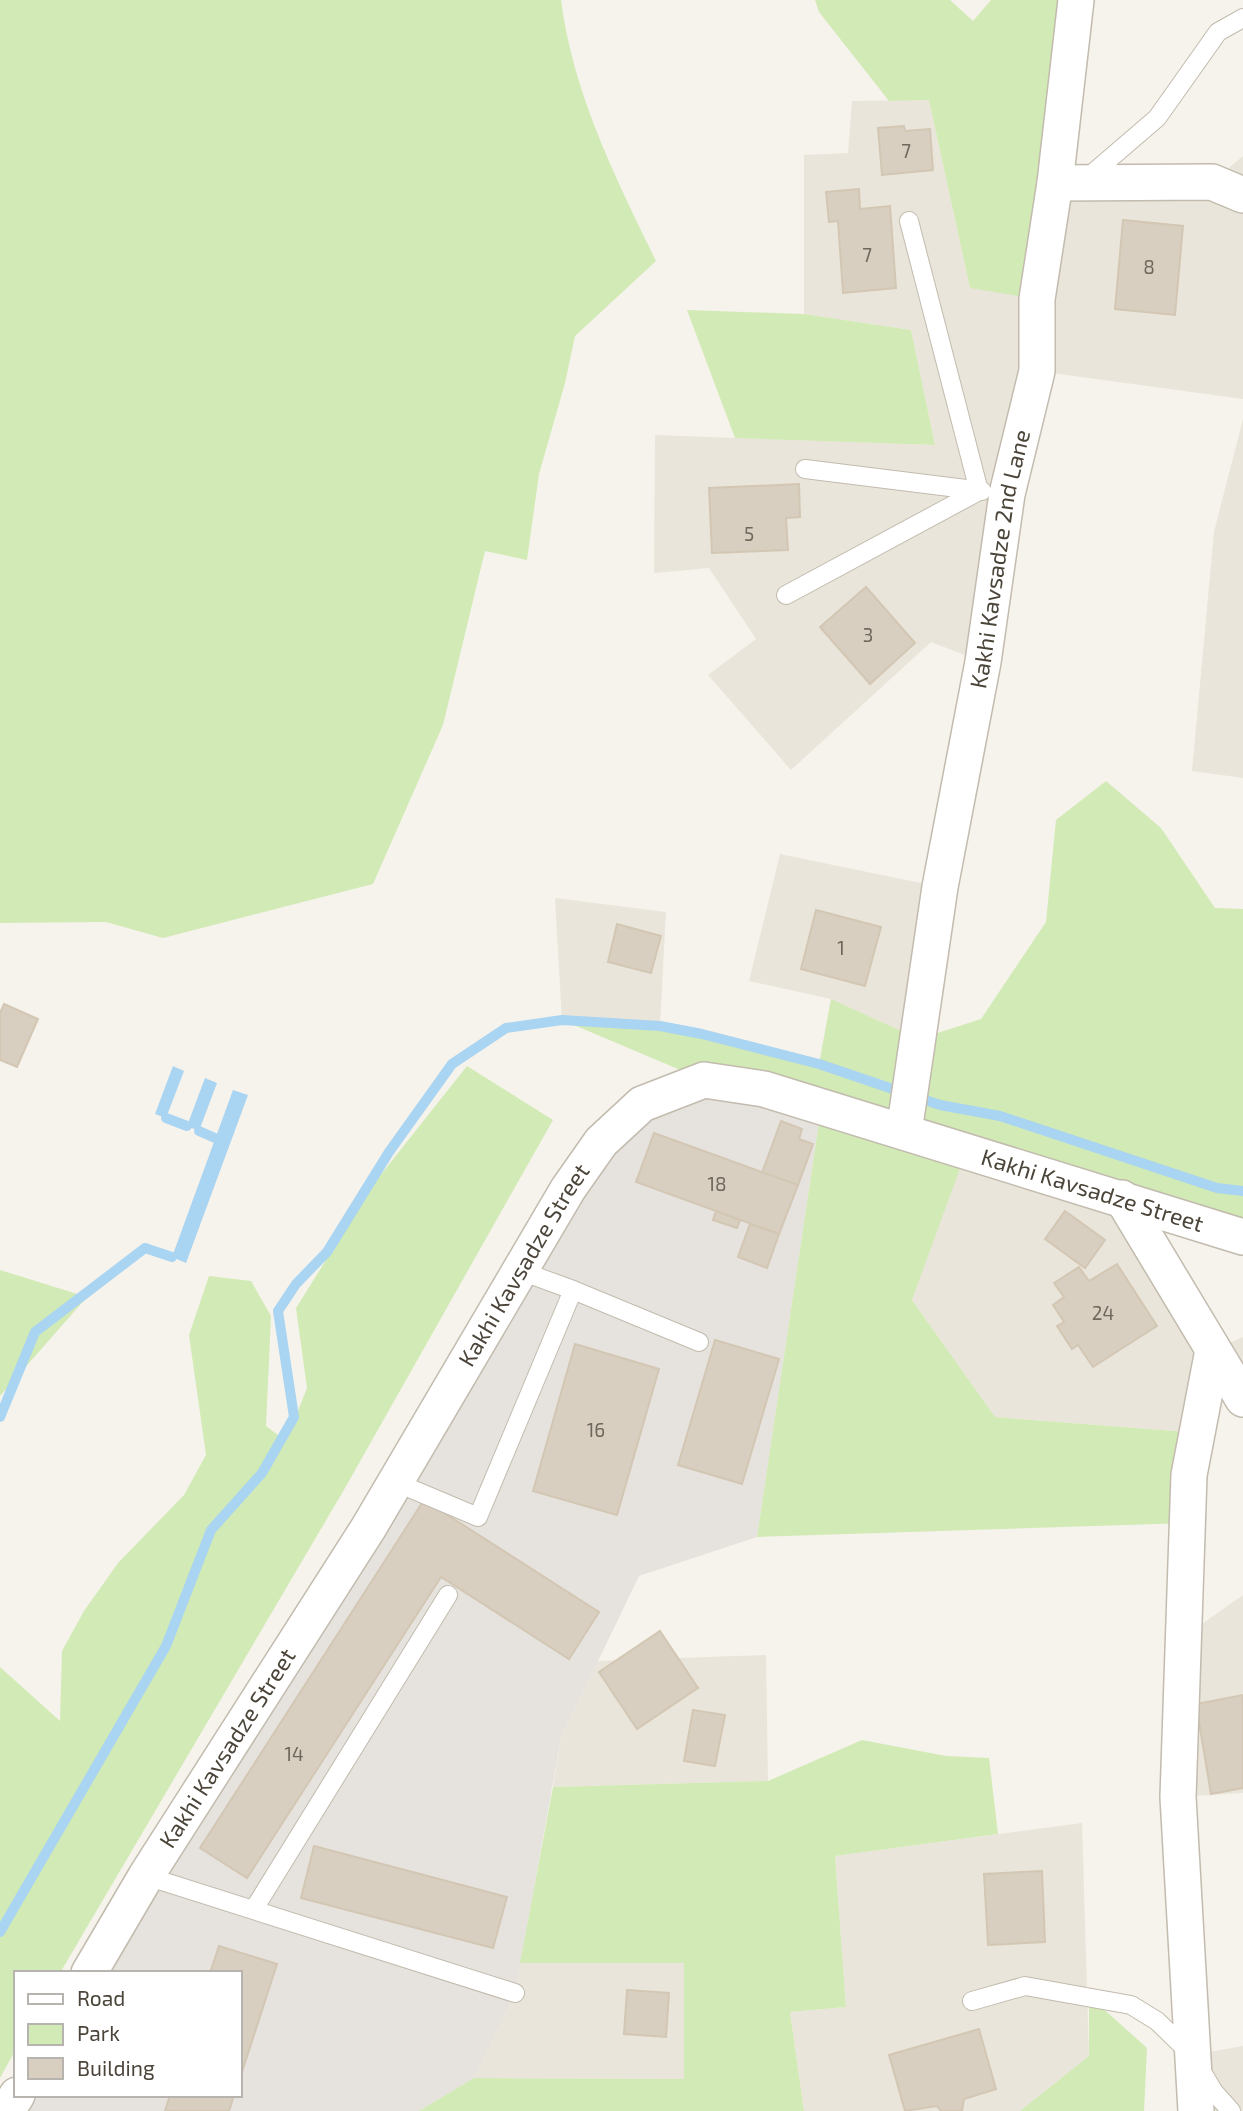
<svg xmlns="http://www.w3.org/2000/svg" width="1243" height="2111" viewBox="0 0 1243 2111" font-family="'Exo 2',sans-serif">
<rect width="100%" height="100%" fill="#f6f3ec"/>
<g fill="#eae5da">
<polygon points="929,100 970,288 1055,183 1212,182 1243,156 1243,399 1037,371 983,662 931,642 791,770 708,675 756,639 709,568 654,573 655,435 935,445 911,330 804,314 804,155 848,153 852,101"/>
<polygon points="1243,419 1243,778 1192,771 1214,532"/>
<polygon points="780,854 940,887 919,1039 831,999 749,981"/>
<polygon points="555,898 666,912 660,1026 562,1020"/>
<polygon points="965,1152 1122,1198 1214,1350 1243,1337 1243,1399 1213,1351 1200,1433 995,1417 912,1300"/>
<polygon points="1243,1595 1243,1793 1178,1797 1182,1638"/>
<polygon points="766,1655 768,1781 553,1787 561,1738 598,1661"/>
<polygon points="1082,1823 1089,2056 1020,2111 804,2111 790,2012 846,2007 835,1856"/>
<polygon points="520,1963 684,1963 684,2079 474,2078 515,1993"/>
<polygon points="1243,2046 1243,2111 1196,2111 1192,2055"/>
</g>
<polygon fill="#e6e2dd" points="704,1080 821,1109 757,1537 639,1576 561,1738 515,1993 474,2078 419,2111 7,2111 17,2095 240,2095 240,1973 89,1973 642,1104"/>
<g fill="#d2eab5">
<path d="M0 0H561C573 93 615 177 656 261L575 336 565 383 539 474 527 560 485 551 443 725 373 884 163 938 106 922 0 923Z"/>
<polygon points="815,0 950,0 973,21 991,0 1076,0 1037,299 970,288 929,100 889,101 819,12"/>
<polygon points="687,310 804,314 911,330 935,445 735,438"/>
<polygon points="1106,781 1161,828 1215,908 1243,909 1243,1237 966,1152 912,1300 995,1417 1200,1433 1187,1523 757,1537 821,1109 704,1080 562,1020 660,1026 702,1034 819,1064 831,999 919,1039 981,1019 1046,922 1056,820"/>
<polygon points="467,1066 553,1120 345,1488 60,1973 16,1973 16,2049 0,2078 0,1667 60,1721 62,1651 84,1611 118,1563 184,1495 206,1455 189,1335 209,1276 251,1281 271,1316 266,1426 286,1441 307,1388 296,1308 375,1182"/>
<polygon points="0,1270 87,1297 0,1396"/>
<polygon points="862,1740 946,1756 989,1758 998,1834 835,1856 846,2007 790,2012 804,2111 419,2111 474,2078 684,2079 684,1963 520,1963 553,1787 768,1781"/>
<polygon points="1089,1996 1147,2048 1144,2111 1020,2111 1089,2056"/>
</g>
<g fill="#a9d4f2">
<polygon points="173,1066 184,1071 166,1118 155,1114"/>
<polygon points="205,1078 217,1083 199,1131 187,1126"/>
<polygon points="233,1090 248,1095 186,1263 172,1257"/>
</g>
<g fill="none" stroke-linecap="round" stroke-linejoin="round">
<g stroke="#a9d4f2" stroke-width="10">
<polyline points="166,1118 187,1126"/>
<polyline points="199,1131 215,1138"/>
<polyline points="0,1417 35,1332 145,1248 172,1257"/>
<polyline points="0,1932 166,1646 211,1530 262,1473 294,1417 278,1311 296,1284 327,1252 389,1152 452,1064 506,1028 562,1020 660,1026 702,1034 819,1064 940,1105 1000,1116 1217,1188 1243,1191"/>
</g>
</g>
<g fill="#d8cfc1" stroke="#d3c7b4" stroke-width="2">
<polygon points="904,126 905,131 930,129 933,170 882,175 878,128"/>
<polygon points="859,189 860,209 890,206 896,288 843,293 838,221 829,222 826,192"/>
<polygon points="1123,220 1183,226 1175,315 1115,309"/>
<polygon points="799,484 800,517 786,518 788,550 712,553 709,488"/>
<polygon points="866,587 915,643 870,684 820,627"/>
<polygon points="816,910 881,927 865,986 801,969"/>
<polygon points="617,924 661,936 651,973 608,962"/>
<polygon points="4,1004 38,1019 17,1067 0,1060 0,1013"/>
<polygon points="781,1121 802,1129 799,1139 813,1144 798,1185 762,1173"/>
<polygon points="654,1133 798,1185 779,1234 636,1182"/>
<polygon points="716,1211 740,1220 737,1228 713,1220"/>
<polygon points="1065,1211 1105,1240 1085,1268 1045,1239"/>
<polygon points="750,1224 779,1234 767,1268 738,1257"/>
<polygon points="1117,1264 1157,1326 1093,1367 1078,1345 1072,1349 1057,1326 1064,1322 1053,1305 1064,1297 1054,1283 1079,1267 1089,1281"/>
<polygon points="715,1340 779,1359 742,1484 678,1465"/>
<polygon points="575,1344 659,1369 617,1515 533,1491"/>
<polygon points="424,1500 599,1612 569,1659 441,1577 247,1878 200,1848"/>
<polygon points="660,1631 698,1688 637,1729 599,1672"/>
<polygon points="1243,1695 1243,1788 1211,1794 1196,1704"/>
<polygon points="693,1710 725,1715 715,1766 684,1761"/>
<polygon points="314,1846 507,1897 493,1948 301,1898"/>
<polygon points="1042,1871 1045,1942 988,1945 984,1874"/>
<polygon points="219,1946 277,1964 240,2078 240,1973 210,1973"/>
<polygon points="627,1990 669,1993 666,2037 624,2034"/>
<polygon points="979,2029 996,2089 964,2099 962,2111 941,2111 937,2106 905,2111 889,2055"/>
<polygon points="170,2095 234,2095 229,2111 165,2111"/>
</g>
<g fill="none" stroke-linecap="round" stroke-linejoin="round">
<g stroke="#c2bbae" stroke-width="20">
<g id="lane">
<polyline points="1086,179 1157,118 1218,32 1243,18"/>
<polyline points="805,469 982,491"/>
<polyline points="786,595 979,491 909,221"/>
<polyline points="573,1290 699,1342"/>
<polyline points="395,1482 478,1517 573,1290 521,1271"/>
<polyline points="146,1876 515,1993"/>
<polyline points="254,1909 448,1595"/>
<polyline points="972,2001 1025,1986 1131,2005 1157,2021 1192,2055 1214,2092 1231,2111"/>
</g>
</g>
<g stroke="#c2bbae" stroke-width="38">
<g id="street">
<polyline points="1055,183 1212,182 1243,195"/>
<path id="s1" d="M904 1132 940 887 983 662 1007 494 1037 371V299L1055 183 1076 0"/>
<polyline points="1122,1198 1243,1399"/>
<path id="s2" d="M89 1973 146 1876 369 1527 568 1189 601 1142 642 1104 704 1080 764 1089 1243 1237"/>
<polyline points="7,2111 17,2095"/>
<polyline points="1196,2111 1178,1797 1189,1475 1213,1350"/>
</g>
</g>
<use href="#lane" stroke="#fff" stroke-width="18"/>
<use href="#street" stroke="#fff" stroke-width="35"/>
</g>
<g text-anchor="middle" stroke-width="5" stroke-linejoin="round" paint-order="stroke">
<g font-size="19" fill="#6e675b">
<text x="906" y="158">7</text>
<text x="867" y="262">7</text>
<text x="1149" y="274">8</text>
<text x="749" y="541">5</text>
<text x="868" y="642">3</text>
<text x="841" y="955">1</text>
<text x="717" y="1191">18</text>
<text x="1103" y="1320">24</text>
<text x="596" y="1437">16</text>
<text x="294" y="1761">14</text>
</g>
<g font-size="23" fill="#4b4439" stroke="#fff">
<text dy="8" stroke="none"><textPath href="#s1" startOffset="581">Kakhi Kavsadze 2nd Lane</textPath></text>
<text dy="8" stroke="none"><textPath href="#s2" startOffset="1503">Kakhi Kavsadze Street</textPath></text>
<text dy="8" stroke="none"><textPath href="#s2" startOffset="831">Kakhi Kavsadze Street</textPath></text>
<text dy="8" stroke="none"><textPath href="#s2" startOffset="264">Kakhi Kavsadze Street</textPath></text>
</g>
</g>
<rect x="14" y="1971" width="228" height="126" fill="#ffffff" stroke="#b7b4b0" stroke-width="2"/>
<rect x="28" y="1994" width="35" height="10" fill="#ffffff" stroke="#b7b4b0" stroke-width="2"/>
<text x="77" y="2006" font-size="21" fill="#4b4439">Road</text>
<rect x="28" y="2024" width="35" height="21" fill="#d2eab5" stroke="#b7b4b0" stroke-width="2"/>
<text x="77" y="2041" font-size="21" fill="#4b4439">Park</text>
<rect x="28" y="2058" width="35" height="21" fill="#d8cfc1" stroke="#b7b4b0" stroke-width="2"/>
<text x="77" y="2076" font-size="21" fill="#4b4439">Building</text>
</svg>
